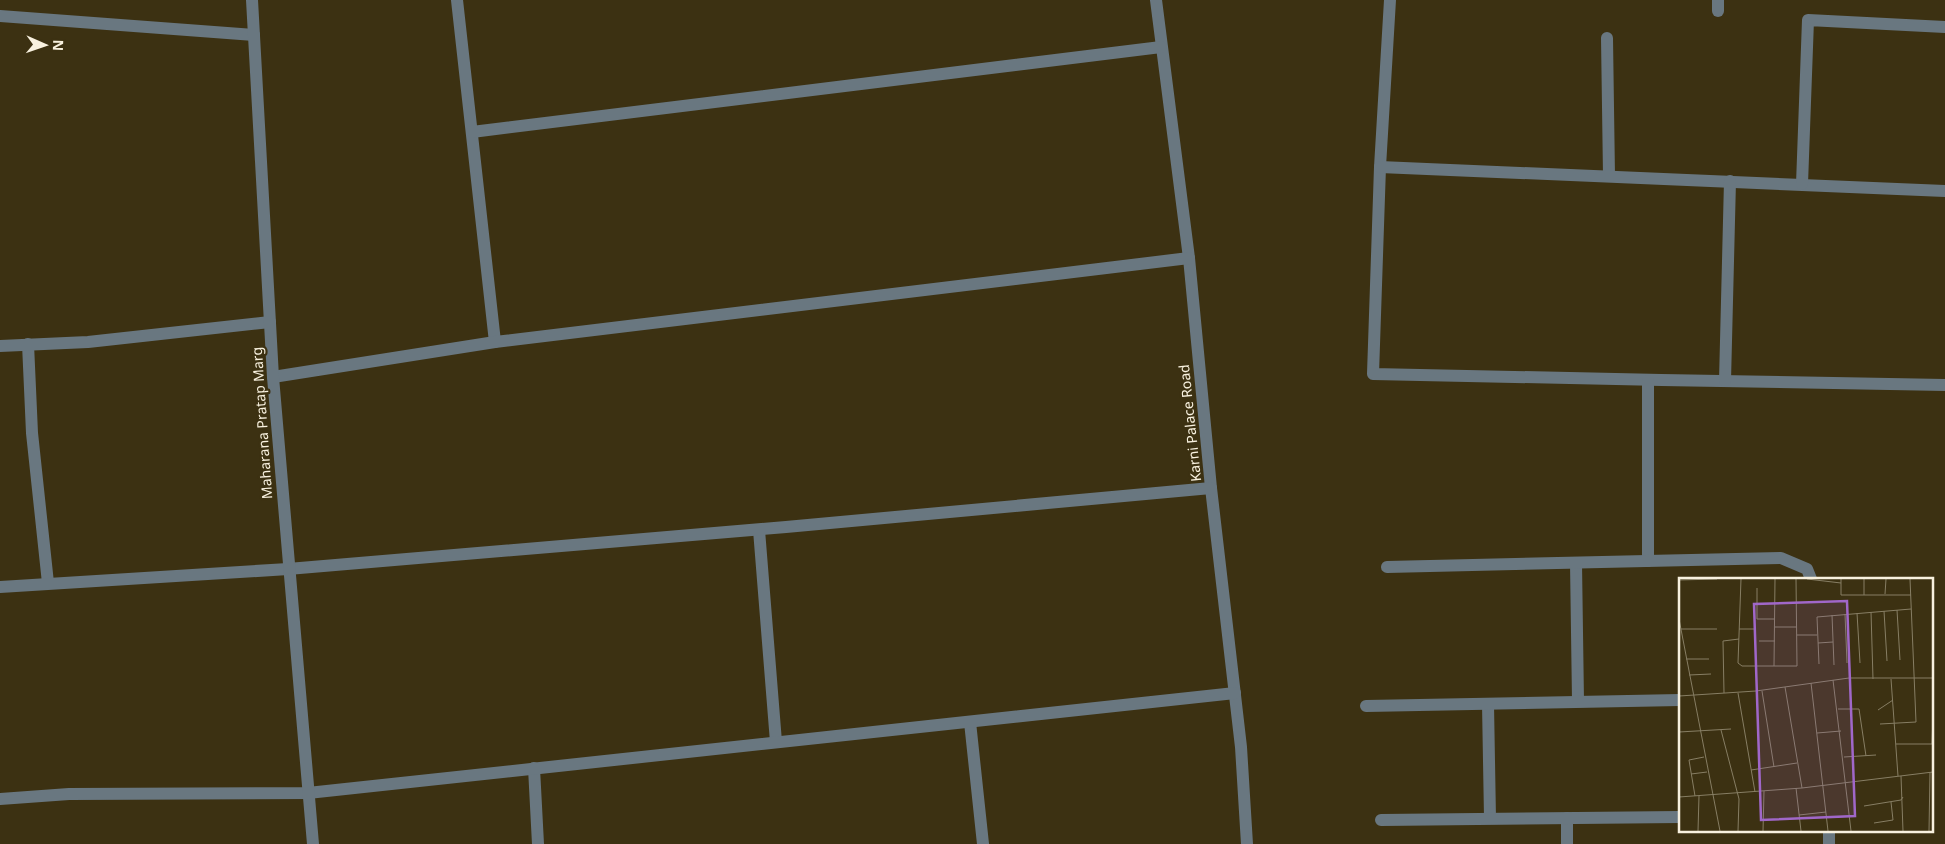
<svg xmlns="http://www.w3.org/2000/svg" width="1945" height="844" viewBox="0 0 1945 844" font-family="'Noto Sans',sans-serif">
<rect width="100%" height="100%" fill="#3c3112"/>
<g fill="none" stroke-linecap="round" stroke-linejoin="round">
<g stroke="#697780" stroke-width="12">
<polyline points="457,0 495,342"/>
<polyline points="1156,0 1189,258 1211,488 1241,747 1247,844"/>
<path d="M1390 0 1380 167 1373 374C1564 379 1754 381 1945 385"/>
<polyline points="1718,11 1718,0"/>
<polyline points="0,16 254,35"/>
<polyline points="1607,38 1609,176"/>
<polyline points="472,132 1161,47"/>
<polyline points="1380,167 1945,191"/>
<polyline points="1802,184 1808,20 1945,27"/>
<polyline points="28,344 32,433 48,583"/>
<polyline points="0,346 88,342 270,322"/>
<polyline points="273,377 495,342 1189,258"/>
<polyline points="1725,381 1730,181"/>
<polyline points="759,530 776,742"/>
<polyline points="1648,561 1648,381"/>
<polyline points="1576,563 1578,701"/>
<polyline points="1387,567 1781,558 1807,569 1811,579"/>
<polyline points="0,587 288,569 786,527 1211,488"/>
<polyline points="1488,704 1490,818"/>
<polyline points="1366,706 1680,700"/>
<polyline points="970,722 983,844"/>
<polyline points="534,768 538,844"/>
<polyline points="0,799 69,794 308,793 1235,693"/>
<polyline points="1567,818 1567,844"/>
<polyline points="1381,820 1680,817"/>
<polyline points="1829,830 1829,844"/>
</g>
<polyline stroke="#697780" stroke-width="12" points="252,0 273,377 313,844"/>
</g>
<g text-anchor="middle" stroke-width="4.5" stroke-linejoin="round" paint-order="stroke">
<g font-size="14" fill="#f8f1df" stroke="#3c3112">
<text transform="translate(262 423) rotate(-94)" y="5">Maharana Pratap Marg</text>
<text transform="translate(1190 423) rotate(-96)" y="5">Karni Palace Road</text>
</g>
</g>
<g transform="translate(1679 578)">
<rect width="254" height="254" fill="#3c3112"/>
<path fill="none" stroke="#877e64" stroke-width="1" d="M62 1 59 85 63 88H118L117 1M128 1 162 5M162 1V17H232M0 2 38 1M78 10V41H96M206 16 207 1M185 17V1M218 32 221 82M205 33 208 83M192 34 194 101M178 35 181 85M166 36 168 85M153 37 155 87M0 41 41 253M96 49H118M2 51H38M60 51H77M118 57H138M80 63H96M139 65 154 64M7 81H30M140 86 138 39 232 31M95 88 96 1M10 97 32 96M212 101 219 198M154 102 172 253M132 105 149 253M106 109 123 210M83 113 95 189M45 115 44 63 60 61M59 115 76 214M0 118 77 113 170 100H254M159 131H180L187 178M199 132 214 122M201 146 237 144 231 1M42 152 60 221 59 253M0 154 52 151M138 155 162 153M217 166H254M253 166 254 137M165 179 197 177M72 192 118 185M12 196 28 194M222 198 224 253M117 210 122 253M16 218 10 182 25 179M0 219 123 210 254 194M185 228 222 222 224 219M120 237 147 234M195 245 214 242 212 224M19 253 20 218M84 253 85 213M250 253 251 194"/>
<path fill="#a067c9" fill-opacity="0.15" stroke="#a067c9" stroke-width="2.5" d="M168 23 176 238 82 242 75 26Z"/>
<rect width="254" height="254" fill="none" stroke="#f8f1df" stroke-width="2.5"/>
</g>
<g transform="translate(45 45) rotate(92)" stroke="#3c3112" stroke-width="4" paint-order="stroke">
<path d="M0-4L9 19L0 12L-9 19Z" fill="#f8f1df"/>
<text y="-8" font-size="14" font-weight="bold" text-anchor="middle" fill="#f8f1df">N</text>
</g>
</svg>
